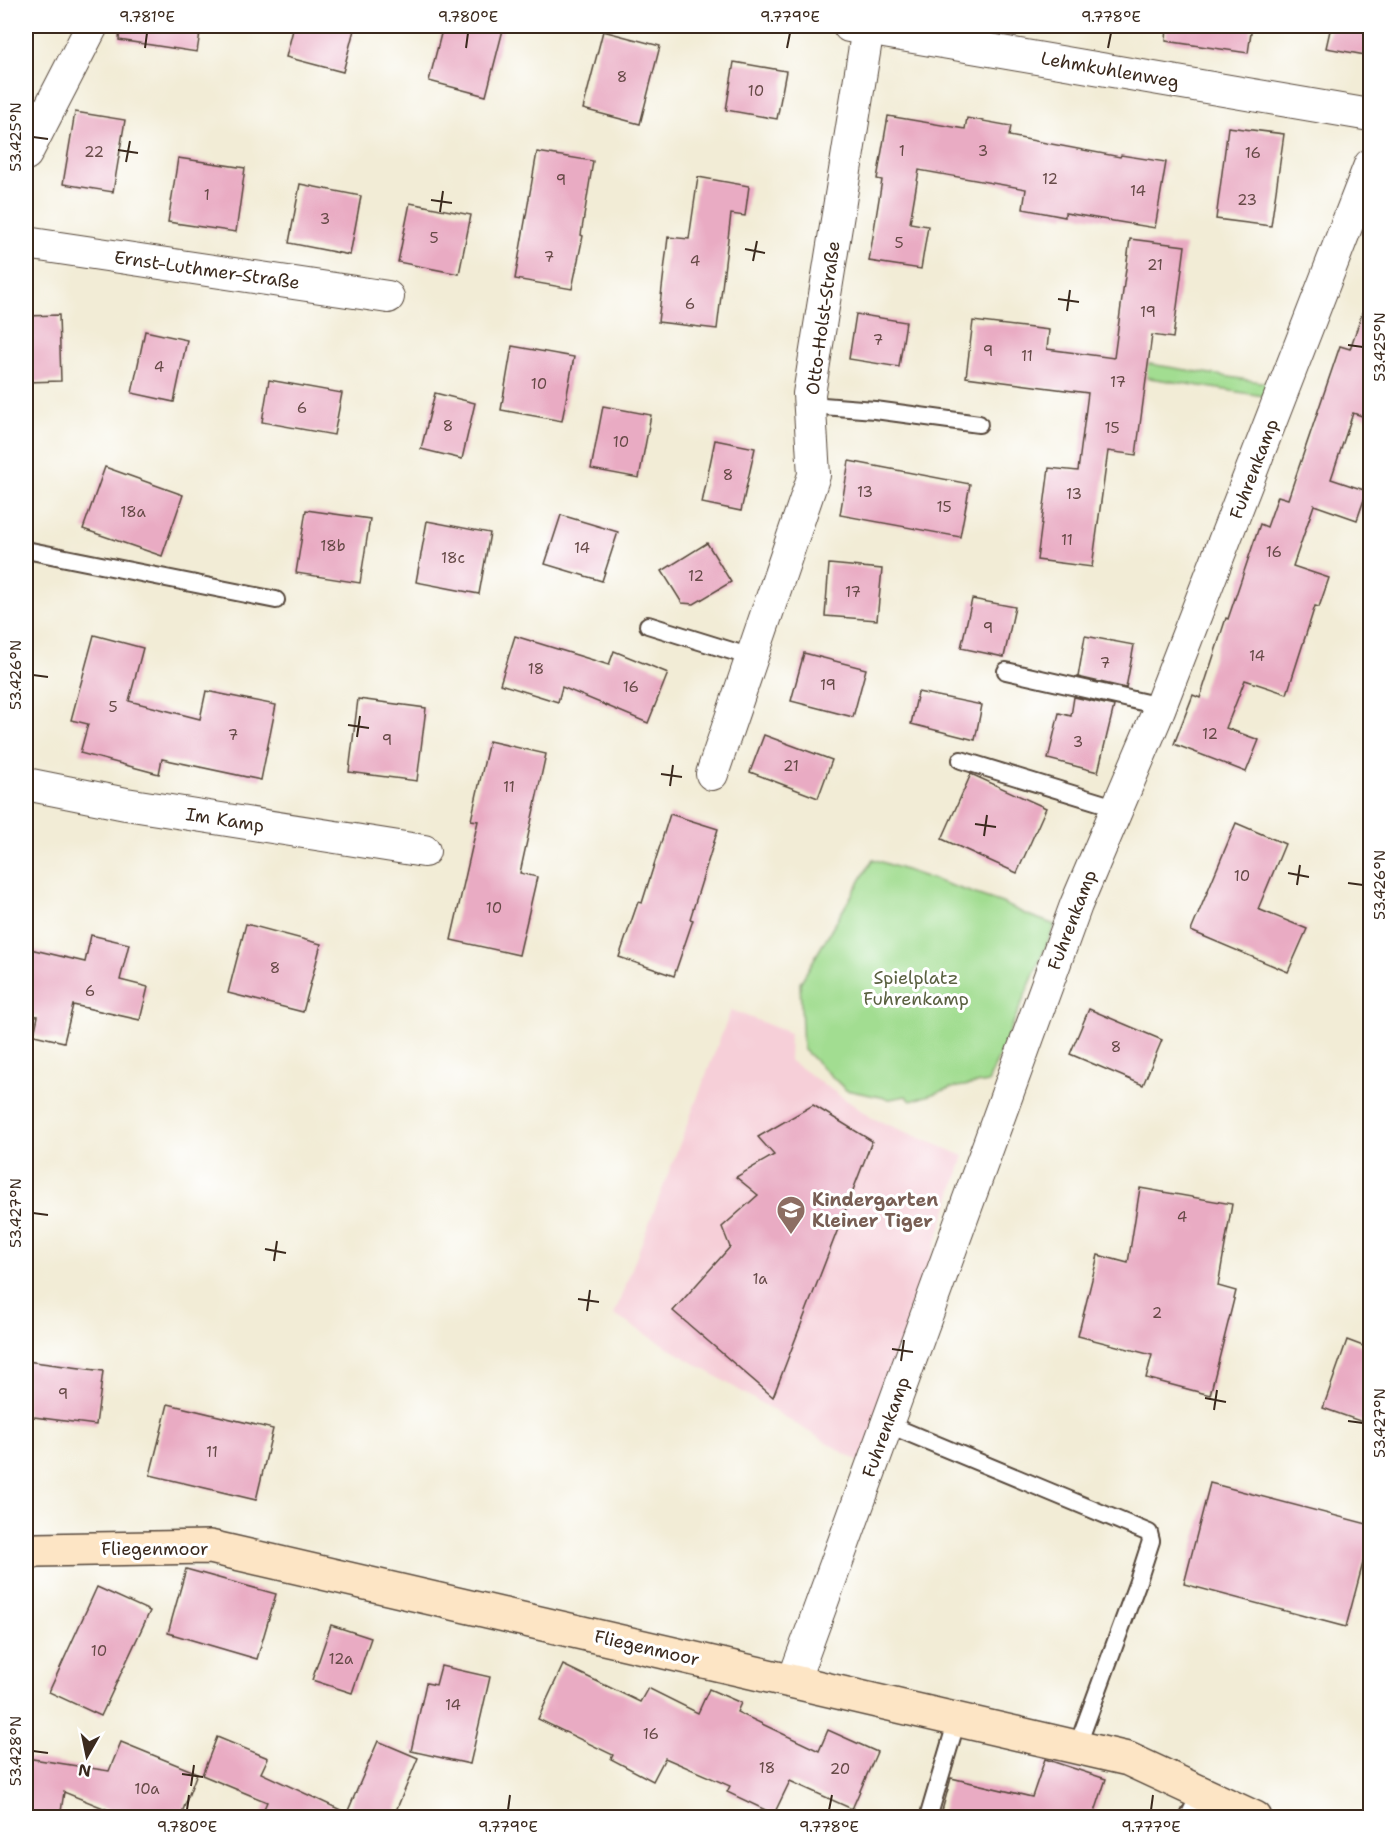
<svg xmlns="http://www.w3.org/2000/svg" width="1396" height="1843" viewBox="0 0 1396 1843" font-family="'Shantell Sans',sans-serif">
<rect width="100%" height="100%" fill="#fff"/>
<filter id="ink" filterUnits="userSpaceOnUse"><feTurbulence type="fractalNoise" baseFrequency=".0167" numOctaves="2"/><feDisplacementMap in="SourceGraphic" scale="12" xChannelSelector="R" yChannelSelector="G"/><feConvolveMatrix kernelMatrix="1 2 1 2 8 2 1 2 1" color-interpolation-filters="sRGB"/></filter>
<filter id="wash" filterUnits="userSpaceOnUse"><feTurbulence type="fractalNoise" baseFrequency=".008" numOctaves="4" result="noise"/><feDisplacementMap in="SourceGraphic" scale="24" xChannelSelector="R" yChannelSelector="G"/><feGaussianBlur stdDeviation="1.35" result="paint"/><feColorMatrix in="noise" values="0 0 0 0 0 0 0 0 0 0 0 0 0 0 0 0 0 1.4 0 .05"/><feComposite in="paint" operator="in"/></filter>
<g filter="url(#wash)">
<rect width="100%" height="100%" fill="#f2ecd6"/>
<polygon fill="#f6cfd8" points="731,1010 790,1033 789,1060 872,1118 964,1156 864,1465 614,1315"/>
<g fill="#a2dd91" stroke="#6e8458" stroke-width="1.5">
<polygon points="1113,358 1267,383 1263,396 1112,372"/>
<polygon points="873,859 1002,903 1025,914 1055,925 988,1082 951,1088 911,1101 906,1096 890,1099 846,1090 803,1049 800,983"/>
</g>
<g id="blocks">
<g fill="#e9abc3">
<polygon points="120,26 201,26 197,52 119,40"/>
<polygon points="294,26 355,26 343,72 286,57"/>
<polygon points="443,26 504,26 486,96 429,81"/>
<polygon points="1167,26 1252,26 1248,53 1166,41"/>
<polygon points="1331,26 1371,26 1371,56 1326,48"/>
<polygon points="603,31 660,46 640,124 583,109"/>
<polygon points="734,62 786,71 777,119 726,110"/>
<polygon points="75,112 125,120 113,192 63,184"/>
<polygon points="888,116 965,129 967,118 1011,126 1009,136 1120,157 1121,155 1166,162 1155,228 1065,213 1065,217 1023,209 1026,189 919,170 910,223 928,226 921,269 869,261 882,180 877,179"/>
<polygon points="1228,127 1284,134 1271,226 1216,219"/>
<polygon points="537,152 593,161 581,235 583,236 572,289 515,279"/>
<polygon points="178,158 245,168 236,232 168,222"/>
<polygon points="698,177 749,186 745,216 731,214 717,329 658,322 668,237 689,239"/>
<polygon points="300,184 361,196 350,255 289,243"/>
<polygon points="410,203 471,215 459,274 398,262"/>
<polygon points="1130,239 1185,246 1173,338 1152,335 1136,455 1108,451 1092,567 1037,560 1049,468 1078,471 1088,393 966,377 973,321 1049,330 1047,349 1114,358"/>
<polygon points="1366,302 1371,303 1371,419 1353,413 1331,479 1367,491 1357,520 1314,505 1293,566 1329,578 1319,607 1315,606 1287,694 1245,680 1226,728 1259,740 1246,772 1174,744 1193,695 1200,698 1226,618 1228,619 1260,524 1267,527 1278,496 1288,499 1340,346 1350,349"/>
<polygon points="856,314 906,322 899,367 849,359"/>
<polygon points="59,315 61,381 26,382 26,316"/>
<polygon points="145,331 187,340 174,402 132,393"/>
<polygon points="512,346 574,357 562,421 501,410"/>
<polygon points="269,380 342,393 334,435 262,422"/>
<polygon points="435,393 475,403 462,459 421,449"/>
<polygon points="603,406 651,415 639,478 591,469"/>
<polygon points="715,440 755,448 741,511 702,503"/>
<polygon points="849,461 970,484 960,537 840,515"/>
<polygon points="105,467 183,495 162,556 83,529"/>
<polygon points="306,510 370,519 360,583 296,573"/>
<polygon points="561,515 618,532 602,581 545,564"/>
<polygon points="427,521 490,533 479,594 416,582"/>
<polygon points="707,543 731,582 694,604 682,603 662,571"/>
<polygon points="829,564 882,569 877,620 825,616"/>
<polygon points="972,599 1015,607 1004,657 961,648"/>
<polygon points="94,635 143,648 129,701 200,719 206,691 276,705 261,780 162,759 159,774 80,753 88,724 71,720"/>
<polygon points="515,636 609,665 614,651 668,673 648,723 562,687 558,702 500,684"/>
<polygon points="1085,636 1134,645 1126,688 1078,677"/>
<polygon points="804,653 866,669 853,717 791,701"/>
<polygon points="918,692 982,705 975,740 911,724"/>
<polygon points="1074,697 1114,706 1098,772 1048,759 1059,713 1071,716"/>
<polygon points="358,699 426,708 417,781 349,772"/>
<polygon points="764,735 832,760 818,798 750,772"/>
<polygon points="489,741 546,754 520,873 537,877 519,955 451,940 478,821 471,820"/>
<polygon points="971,774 1046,808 1017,873 942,839"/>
<polygon points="670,814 718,829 690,919 693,920 674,976 619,957 638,902 642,903"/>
<polygon points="1236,823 1285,844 1258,909 1307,929 1288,972 1191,931"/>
<polygon points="246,924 321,944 303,1012 228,993"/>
<polygon points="91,935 129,944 120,980 148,987 140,1020 73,1005 64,1042 34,1035 38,1016 26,1015 26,948 85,962"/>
<polygon points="1089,1009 1162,1040 1143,1085 1070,1054"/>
<polygon points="813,1105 872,1141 773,1397 673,1311 730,1247 722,1227 758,1195 736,1177 774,1155 758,1137"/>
<polygon points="1140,1188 1232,1204 1218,1286 1236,1291 1210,1395 1146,1378 1152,1355 1078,1336 1098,1255 1128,1263"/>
<polygon points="1347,1340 1371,1349 1371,1425 1323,1408"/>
<polygon points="26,1361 103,1371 96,1425 26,1416"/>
<polygon points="168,1404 273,1429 256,1500 150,1475"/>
<polygon points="1210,1483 1371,1525 1371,1533 1346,1627 1184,1584"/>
<polygon points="186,1569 276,1594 257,1659 168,1633"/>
<polygon points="97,1587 150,1611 101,1716 49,1692"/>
<polygon points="331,1625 371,1638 352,1693 312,1680"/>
<polygon points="563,1665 640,1702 648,1688 698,1713 709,1689 741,1703 737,1712 819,1751 828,1730 877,1752 852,1809 790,1781 774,1814 727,1792 730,1786 665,1758 653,1781 611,1759 613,1755 538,1719"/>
<polygon points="441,1666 490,1677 470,1764 411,1751 426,1683 436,1685"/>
<polygon points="217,1737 268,1758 261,1773 347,1813 378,1741 418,1758 393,1818 260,1818 267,1802 202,1775"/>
<polygon points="121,1742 197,1773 180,1818 128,1818 64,1792 60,1818 26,1818 26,1758 109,1771"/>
<polygon points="1045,1759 1106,1779 1093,1818 940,1818 951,1778 1032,1797"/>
</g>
</g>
</g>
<g filter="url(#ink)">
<use href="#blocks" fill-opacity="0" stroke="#56473a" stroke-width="1.5"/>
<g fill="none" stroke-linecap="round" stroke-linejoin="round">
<g stroke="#56473a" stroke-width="20">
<g id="lane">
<polyline points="810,405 875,410 979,424"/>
<polyline points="26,550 276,600"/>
<polyline points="648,625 751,657"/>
<polyline points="1006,671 1160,706"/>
<polyline points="961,760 1118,808"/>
<polyline points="887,1424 1149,1533 1151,1541 1137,1584 1077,1747"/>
<polyline points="928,1818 957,1720"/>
<polyline points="1188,1818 1201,1792"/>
</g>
</g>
<g stroke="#56473a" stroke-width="34">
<g id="street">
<polyline points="849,26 1370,115"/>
<polyline points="26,154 92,26"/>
<polyline points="26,243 388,297"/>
<polyline points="712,774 814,475 809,394 868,28"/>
<polyline points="26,784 126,804 424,851"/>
<polyline points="793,1682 1076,905 1156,717 1370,165"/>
</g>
</g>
<g stroke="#56473a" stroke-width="36">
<polyline id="secondary" points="26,1553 37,1550 210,1547 1128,1759 1255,1818"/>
</g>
<use href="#lane" stroke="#fff" stroke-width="16"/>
<use href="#street" stroke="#fff" stroke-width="32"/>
<use href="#secondary" stroke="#fde5c5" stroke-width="33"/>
</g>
</g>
<path fill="none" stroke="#3b2a1e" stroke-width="2" d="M145 48 147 33M466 48 468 33M787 48 790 33M1108 48 1111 33M33 137 48 139M118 150 138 153M126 162 130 141M431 200 452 203M440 212 443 191M745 249 765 253M753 261 757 241M1058 299 1079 302M1067 311 1070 290M1348 345 1363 347M33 675 48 677M348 725 369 728M357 737 360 716M661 774 682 777M670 786 673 765M975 824 996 827M984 836 987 815M1288 873 1309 877M1348 883 1363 885M1297 885 1300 865M33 1213 48 1215M265 1249 286 1253M274 1261 277 1241M578 1299 599 1302M587 1311 590 1290M892 1349 913 1352M901 1361 904 1340M1205 1398 1226 1402M1214 1410 1217 1390M1348 1421 1363 1423M33 1751 48 1753M182 1774 203 1777M191 1786 194 1765M187 1810 189 1795M508 1810 510 1795M829 1810 832 1795M1151 1810 1153 1795"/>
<defs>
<g id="school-pin" transform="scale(1.5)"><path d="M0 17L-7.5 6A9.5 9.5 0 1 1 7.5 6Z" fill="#8d6e63" stroke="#fff"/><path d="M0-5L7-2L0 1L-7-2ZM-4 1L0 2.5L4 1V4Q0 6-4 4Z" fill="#fff"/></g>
</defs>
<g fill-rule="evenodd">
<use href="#school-pin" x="791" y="1210"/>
</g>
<g text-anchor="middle" stroke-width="6" stroke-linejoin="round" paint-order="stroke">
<g font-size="15" fill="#664a47">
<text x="622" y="82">8</text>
<text x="756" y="96">10</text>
<text x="902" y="156">1</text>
<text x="983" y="156">3</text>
<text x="94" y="157">22</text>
<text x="1253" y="158">16</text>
<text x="1050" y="184">12</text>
<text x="561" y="185">9</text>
<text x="1138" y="196">14</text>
<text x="207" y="200">1</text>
<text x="1247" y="205">23</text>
<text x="325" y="224">3</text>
<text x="434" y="243">5</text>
<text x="899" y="248">5</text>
<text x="549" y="262">7</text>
<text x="695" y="266">4</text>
<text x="1155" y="270">21</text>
<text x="690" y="309">6</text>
<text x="1148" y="317">19</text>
<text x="878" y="345">7</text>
<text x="988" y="356">9</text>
<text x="1027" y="361">11</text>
<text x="159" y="372">4</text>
<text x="1118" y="387">17</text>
<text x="539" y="389">10</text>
<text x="302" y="413">6</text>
<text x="448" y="431">8</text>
<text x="1112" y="433">15</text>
<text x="621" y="447">10</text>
<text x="728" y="480">8</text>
<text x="865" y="497">13</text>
<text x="1074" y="499">13</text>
<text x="944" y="512">15</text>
<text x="133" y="517">18a</text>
<text x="1067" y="545">11</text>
<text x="333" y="551">18b</text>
<text x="582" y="553">14</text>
<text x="1274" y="557">16</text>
<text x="453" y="563">18c</text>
<text x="696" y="581">12</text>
<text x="853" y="597">17</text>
<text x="988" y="633">9</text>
<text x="1257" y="661">14</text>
<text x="1105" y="668">7</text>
<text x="536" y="674">18</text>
<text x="828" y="690">19</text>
<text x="631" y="692">16</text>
<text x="113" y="712">5</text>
<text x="1210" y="739">12</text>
<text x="233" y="740">7</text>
<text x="387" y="745">9</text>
<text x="1078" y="747">3</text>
<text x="791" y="771">21</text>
<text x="509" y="792">11</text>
<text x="1242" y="881">10</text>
<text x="494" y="913">10</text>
<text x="275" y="973">8</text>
<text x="90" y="996">6</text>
<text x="1116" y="1052">8</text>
<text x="1182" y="1222">4</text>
<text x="760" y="1284">1a</text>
<text x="1157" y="1318">2</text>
<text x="63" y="1399">9</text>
<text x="212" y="1457">11</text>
<text x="99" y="1656">10</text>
<text x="341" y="1664">12a</text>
<text x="453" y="1710">14</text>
<text x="651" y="1739">16</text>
<text x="767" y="1773">18</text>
<text x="840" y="1774">20</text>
<text x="147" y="1794">10a</text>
</g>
<g font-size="18" fill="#3b2a1e" stroke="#fff">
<text transform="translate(1110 70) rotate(10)" y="6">Lehmkuhlenweg</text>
<text transform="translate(207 270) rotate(8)" y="6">Ernst-Luthmer-Straße</text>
<text transform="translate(823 318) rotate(-82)" y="6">Otto-Holst-Straße</text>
<text transform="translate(1254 469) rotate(-69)" y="6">Fuhrenkamp</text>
<text transform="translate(225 820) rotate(9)" y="6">Im Kamp</text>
<text transform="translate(1072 920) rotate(-69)" y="6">Fuhrenkamp</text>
<text transform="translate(886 1427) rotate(-70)" y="6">Fuhrenkamp</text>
<text x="155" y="1555">Fliegenmoor</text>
<text transform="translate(647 1648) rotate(13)" y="6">Fliegenmoor</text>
</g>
<g font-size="18" fill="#5a6040" stroke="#fff">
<text x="916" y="984">Spielplatz<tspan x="916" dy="21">Fuhrenkamp</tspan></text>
</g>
<g font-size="18" font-weight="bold" fill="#785e54" stroke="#fff" text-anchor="start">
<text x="812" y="1206">Kindergarten<tspan x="812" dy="21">Kleiner Tiger</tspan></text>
</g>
</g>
<rect width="1396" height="1843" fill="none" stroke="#fff" stroke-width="66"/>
<g transform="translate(87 1756) rotate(189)" stroke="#ffffff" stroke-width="4.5" paint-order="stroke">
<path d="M0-4.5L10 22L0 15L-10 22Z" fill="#3b2a1e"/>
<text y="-9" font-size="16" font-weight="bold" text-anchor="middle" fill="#3b2a1e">N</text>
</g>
<rect x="33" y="33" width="1330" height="1777" fill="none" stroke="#3b2a1e" stroke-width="2"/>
<g font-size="15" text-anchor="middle" fill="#3b2a1e">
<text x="147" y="22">9.781°E</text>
<text x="468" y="22">9.780°E</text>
<text x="790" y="22">9.779°E</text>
<text x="1111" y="22">9.778°E</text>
<text transform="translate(16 137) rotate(-90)" y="5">53.425°N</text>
<text transform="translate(1380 347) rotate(-90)" y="5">53.425°N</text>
<text transform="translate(16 675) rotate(-90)" y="5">53.426°N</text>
<text transform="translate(1380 885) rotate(-90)" y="5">53.426°N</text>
<text transform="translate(16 1213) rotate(-90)" y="5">53.427°N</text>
<text transform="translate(1380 1423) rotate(-90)" y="5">53.427°N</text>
<text transform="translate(16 1751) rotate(-90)" y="5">53.428°N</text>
<text x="187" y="1832">9.780°E</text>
<text x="508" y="1832">9.779°E</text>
<text x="829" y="1832">9.778°E</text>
<text x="1151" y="1832">9.777°E</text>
</g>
</svg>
